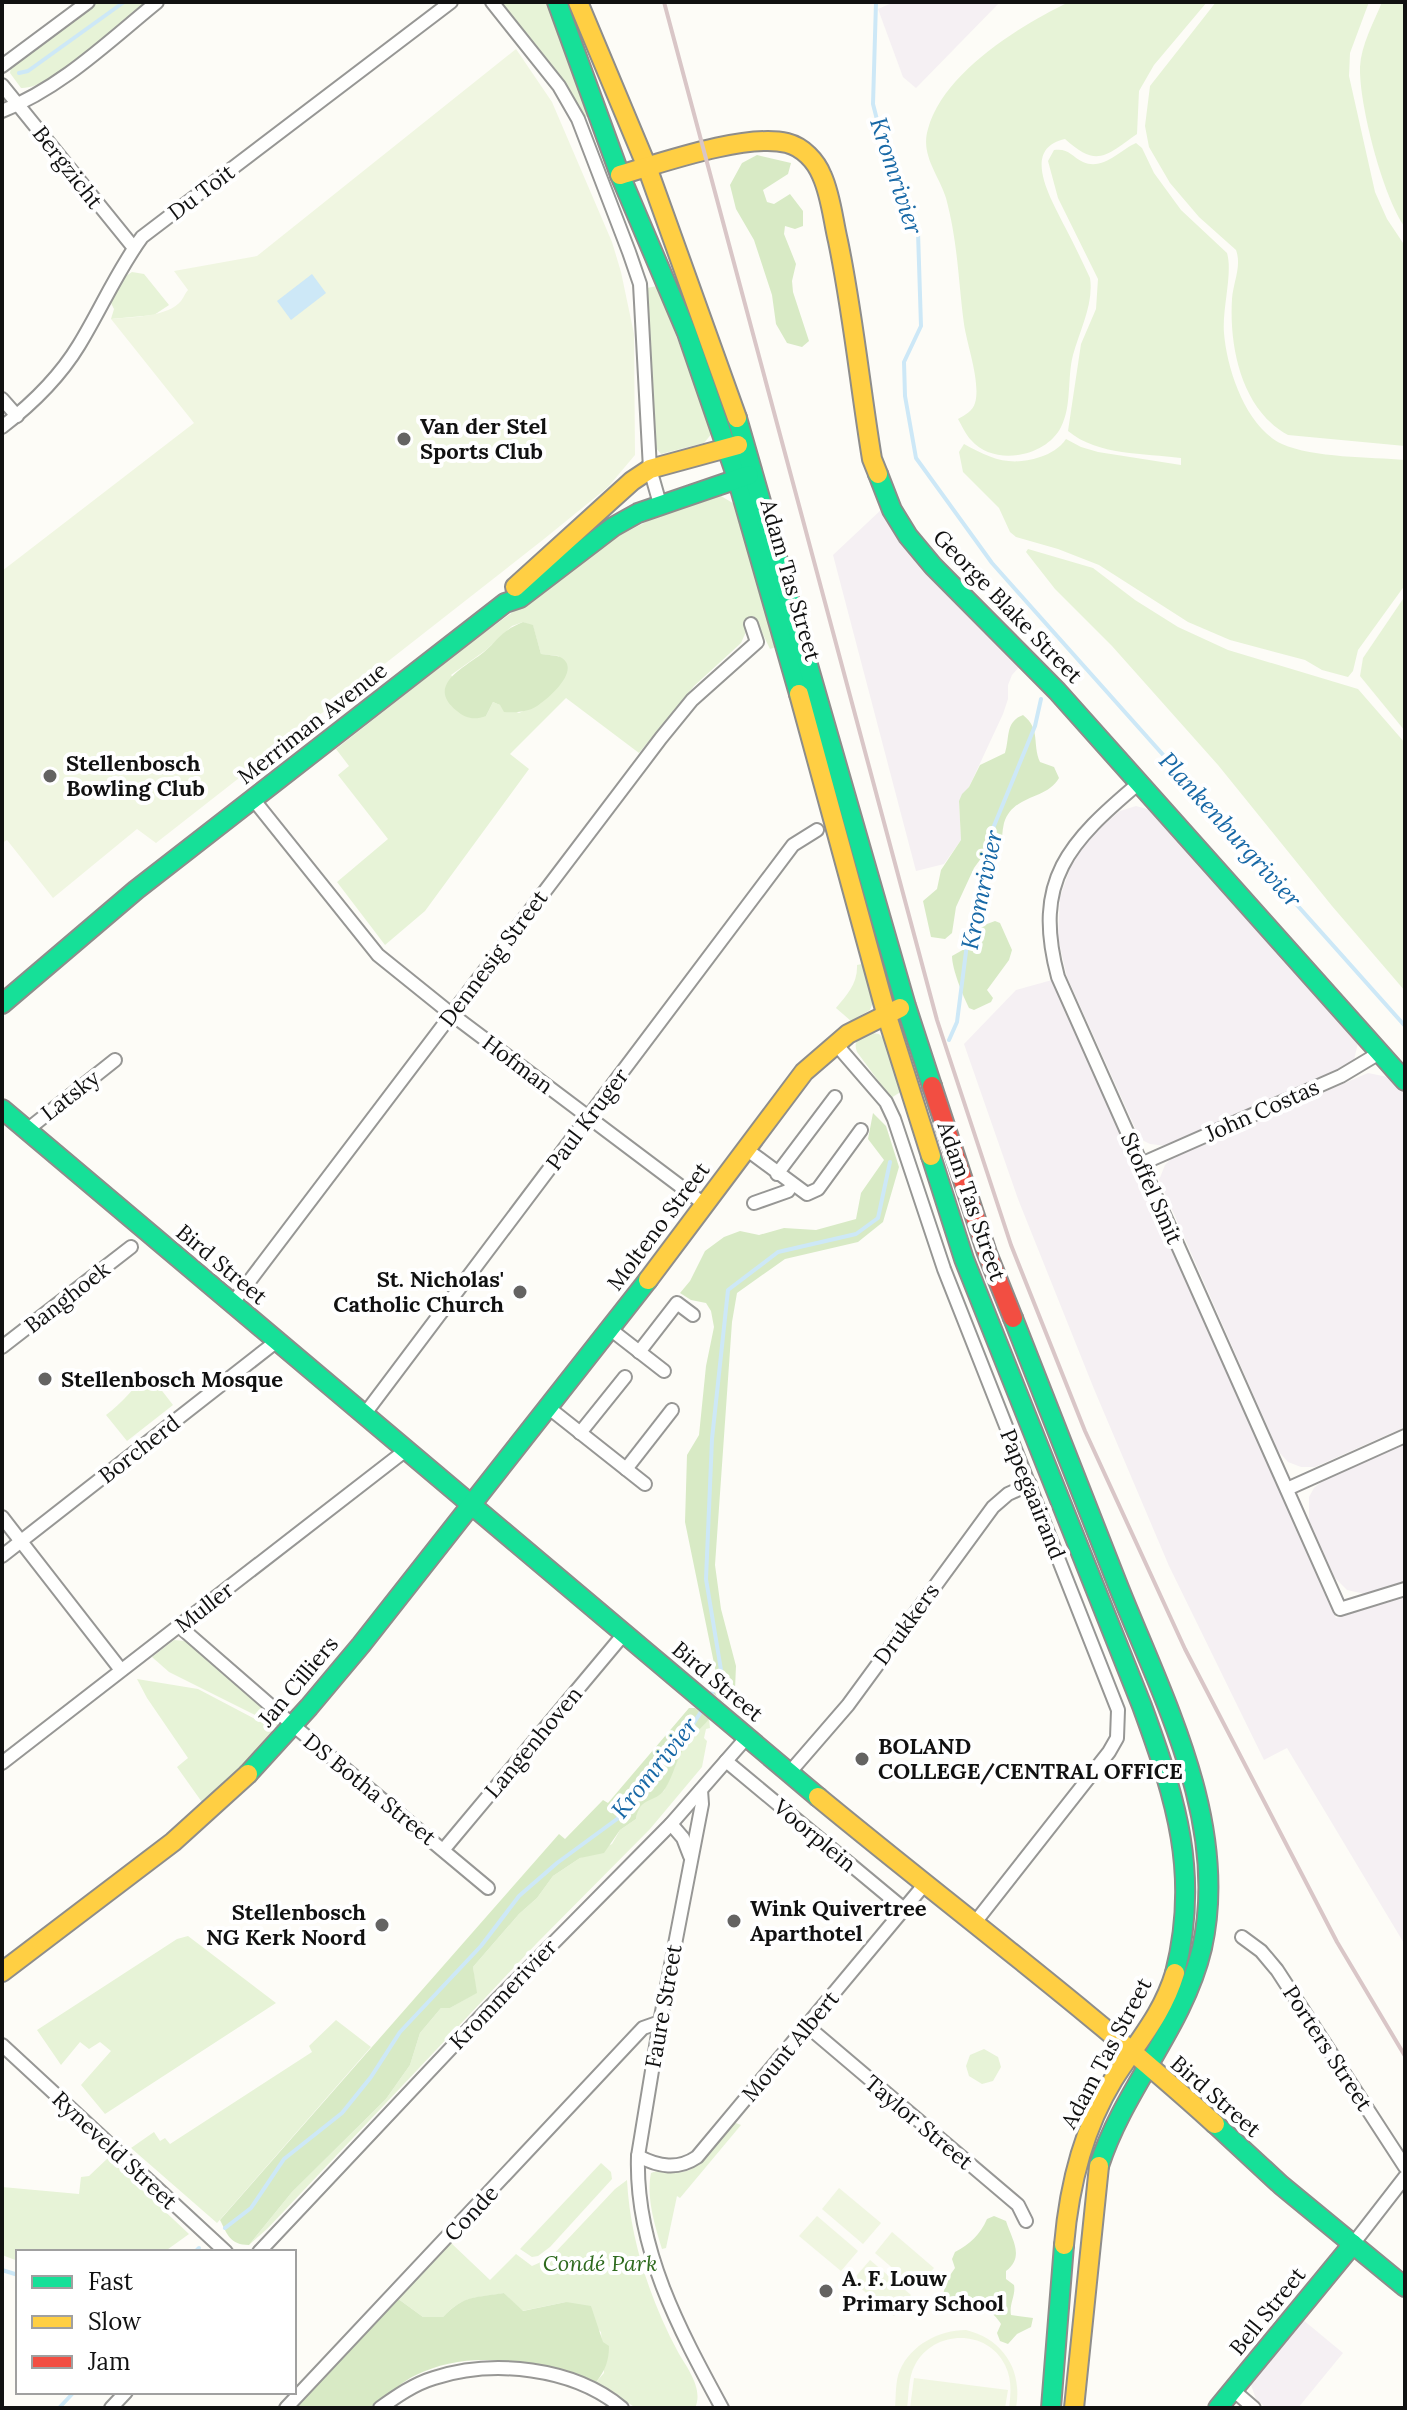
<svg xmlns="http://www.w3.org/2000/svg" width="1407" height="2410" viewBox="0 0 1407 2410" font-family="Lora,serif">
<rect width="100%" height="100%" fill="#fdfcf7"/>
<g fill="#f5f0f3">
<polygon points="894,2 1000,2 916,88 903,77 878,9"/>
<polygon points="883,508 1021,665 1012,675 1008,685 1008,699 1003,714 969,787 959,801 961,840 944,864 916,871 833,555"/>
<polygon points="1136,806 1154,811 1358,1043 1354,1060 1345,1067 1166,1146 1150,1144 1142,1140 1136,1130 1067,977 1058,938 1060,897 1072,863 1091,835 1120,811"/>
<polygon points="1052,980 1336,1618 1405,1597 1405,1945 1287,1748 1264,1760 1169,1566 1094,1389 1018,1199 964,1044 1016,990"/>
<polygon points="1368,1073 1388,1077 1405,1093 1405,1427 1315,1467 1301,1467 1288,1462 1278,1451 1159,1180 1165,1165 1173,1157"/>
<polygon points="1405,1443 1405,1581 1365,1594 1347,1590 1335,1578 1309,1520 1309,1497 1314,1488 1328,1477"/>
<polygon points="1302,2319 1343,2353 1298,2408 1266,2408 1256,2399 1251,2385 1255,2376"/>
</g>
<g fill="#e7f3d7" fill-rule="evenodd">
<path d="M98 2H148C123 22 51 90 21 88L10 73 11 67Z"/>
<polygon points="500,2 551,2 590,115 584,118 552,65"/>
<path d="M1069 2H1207L1154 65 1139 91 1137 134C1106 156 1097 168 1065 139 1019 149 1053 202 1065 227 1074 244 1082 261 1090 278 1094 303 1080 330 1073 355 1067 378 1072 406 1061 427 1046 457 994 467 971 440 966 435 962 426 958 419 965 415 973 411 975 403 981 383 967 345 964 324 958 279 958 243 946 198 939 175 920 155 928 129 943 73 1019 26 1069 2Z"/>
<path d="M1216 2H1369L1350 53 1349 76 1375 192 1387 219 1405 246V446L1288 435C1242 410 1229 348 1232 299 1233 283 1242 266 1236 250L1199 217 1170 183 1149 147 1145 126 1150 86Z"/>
<path d="M1382 2H1405V227C1383 197 1359 104 1360 67 1361 45 1374 22 1382 2Z"/>
<path d="M1136 143 1142 148 1154 173 1181 210 1227 253C1233 273 1222 308 1224 333 1227 370 1246 427 1282 444 1313 458 1371 457 1405 460V585L1358 650 1353 671 1348 677 1322 670 1305 660 1230 640 1188 622 1099 565 1058 549 1016 537 1010 532 999 508 963 472 959 452 964 444C991 459 1010 467 1040 457 1050 454 1060 448 1066 439L1081 447 1098 452 1181 465V458C1144 453 1098 456 1068 431L1081 344 1096 309 1098 279 1058 198 1048 161 1054 150C1069 148 1071 156 1083 162 1103 171 1120 150 1136 143Z"/>
<polygon points="132,272 144,274 169,305 154,315 111,319 114,309 111,303 123,278"/>
<polygon points="657,286 713,432 704,443 661,454 655,447 647,288"/>
<path d="M721 496 736 505 779 646 770 649 754 616 745 621 746 632 741 643 694 686 639 753 566 698 510 754 529 769 425 911 385 945 337 882 388 839 338 775 349 766 336 749 474 640 618 536 662 514ZM523 622 533 626 541 654 559 656C548 690 553 699 519 713L493 702 486 716 451 675 486 650 512 626Z"/>
<polygon points="1028,549 1093,568 1135,600 1178,627 1228,650 1358,689 1405,743 1405,991 1332,906 1218,765 1112,646 1055,589 1026,552"/>
<polygon points="1405,596 1405,731 1360,676 1363,658"/>
<path d="M862 964 873 1002 870 1010 851 1021 836 1008C847 995 858 983 857 965Z"/>
<path d="M867 1032 879 1034 885 1040 902 1091 891 1098 857 1052C853 1042 858 1037 867 1032Z"/>
<path d="M149 1374 173 1405 127 1441 106 1415C123 1403 133 1387 149 1374Z"/>
<polygon points="174,1640 185,1641 193,1646 271,1713 278,1720 279,1727 169,1672 152,1657"/>
<polygon points="137,1679 198,1689 278,1731 204,1805 177,1767 188,1758 147,1698"/>
<polygon points="709,1719 710,1728 706,1729 704,1738 707,1741 702,1767 650,1829 537,1943 268,2228 249,2245 292,2192 386,2099 410,2065 420,2033 441,2008 450,2008 476,1993 473,1967 519,1914 537,1898 553,1876 580,1858 612,1844 620,1830 636,1819 638,1809 645,1801 664,1791 682,1750 692,1735"/>
<polygon points="188,1936 276,2003 105,2114 81,2085 111,2051 100,2042 89,2049 80,2042 61,2065 37,2030 177,1939"/>
<polygon points="336,2020 371,2047 217,2223 131,2148 154,2132 160,2141 165,2138 170,2144 312,2052 309,2046"/>
<polygon points="984,2049 998,2057 1001,2067 993,2081 982,2084 969,2076 966,2066 970,2055"/>
<path d="M736 2123 741 2125 680 2198 677 2196 666 2248 662 2249C655 2226 646 2197 651 2173 662 2168 670 2174 682 2172 702 2170 719 2139 731 2124Z"/>
<polygon points="108,2158 189,2234 164,2252 18,2252 18,2261 2,2255 2,2187 79,2194 81,2177 89,2176"/>
<polygon points="601,2163 611,2172 612,2179 550,2247 538,2256 532,2257 520,2249"/>
<path d="M627 2180C630 2239 650 2300 678 2352 687 2368 704 2389 695 2408H636L596 2382 604 2373 601 2332 566 2302 522 2311 504 2293C475 2299 465 2294 443 2317H423L397 2298 450 2242 490 2280 516 2254 532 2266 550 2258 615 2189Z"/>
</g>
<g fill="#d8eac5">
<polygon points="757,155 791,163 788,174 763,190 767,202 774,204 790,194 803,211 803,226 795,229 785,226 784,234 796,264 792,281 793,292 809,341 802,347 787,343 776,324 772,295 754,240 736,209 730,185 742,163"/>
<path d="M523 622 533 625 541 654C547 655 555 655 560 657 582 668 551 696 541 703 531 712 517 713 504 712L500 705 493 702 486 716C475 720 466 719 457 711 424 685 466 667 484 652 499 639 501 631 523 622Z"/>
<path d="M1023 715C1041 729 1032 744 1040 762L1054 767 1059 778C1047 800 1013 794 1004 823 1002 831 1002 841 1001 849L982 857 974 868 956 907 952 933 945 939 931 937 923 901 937 889 941 870 961 840 959 801 962 794 969 787 980 765 1005 753C1010 737 1005 722 1023 715Z"/>
<path d="M995 921 1000 923 1012 950 1009 960 987 990 993 998 991 1002 974 1010 969 1008C963 996 952 969 952 956L975 943 979 927Z"/>
<polygon points="873,1113 886,1126 899,1167 883,1222 858,1242 785,1259 737,1293 732,1322 715,1565 721,1609 736,1666 735,1689 728,1701 724,1702 710,1691 715,1683 716,1673 685,1522 687,1455 699,1435 706,1366 714,1327 711,1311 706,1303 691,1300 680,1293 690,1281 705,1251 724,1237 740,1231 759,1235 784,1228 816,1230 856,1219 861,1193 884,1160 868,1139"/>
<path d="M689 1708H695L709 1719C701 1729 691 1736 684 1748 676 1761 673 1776 665 1789 655 1804 640 1795 636 1819L620 1830 604 1853 580 1858 553 1876 537 1898 519 1914 473 1967 477 1993 450 2008H441L420 2033 410 2065 386 2099 292 2192 249 2245C230 2245 227 2234 220 2220L559 1834 565 1839 603 1800 608 1803Z"/>
<path d="M994 2216 1006 2221C1012 2240 1025 2256 1006 2271V2279L1014 2285C1016 2295 1009 2304 1011 2315L1033 2318 1031 2327 1017 2334 1008 2344 1000 2341 997 2333 1001 2324C996 2314 971 2295 960 2292L947 2305 942 2300 946 2281 955 2268 952 2259 955 2252C970 2244 980 2235 987 2219Z"/>
<path d="M504 2293 523 2311 566 2302 591 2306 603 2342 609 2346C609 2361 605 2371 596 2382 537 2364 473 2346 414 2376 401 2382 377 2405 368 2408 358 2410 308 2408 294 2408L397 2298 423 2317H443C465 2294 476 2298 504 2293Z"/>
</g>
<g fill="#f0f6e1">
<path d="M516 49 552 102 612 242 621 272 634 334 635 455 608 487 544 539 156 843 137 829 53 898 7 840 2 843V571L194 423 111 319C132 317 168 317 181 301 184 297 185 293 188 290L174 271 257 256Z"/>
<polygon points="839,2188 881,2223 863,2244 822,2209"/>
<polygon points="817,2216 858,2251 841,2271 799,2236"/>
<polygon points="892,2232 934,2268 916,2288 875,2253"/>
<polygon points="870,2260 911,2295 894,2316 852,2281"/>
<path d="M966 2330C1003 2339 1023 2370 1016 2408H1009C1011 2393 1012 2379 1005 2365 987 2328 933 2330 915 2365 908 2377 909 2395 907 2408H895C896 2397 895 2381 900 2370 911 2345 939 2330 966 2330Z"/>
<polygon points="914,2378 1008,2390 1005,2408 910,2408"/>
</g>
<polygon fill="#cde8f7" points="312,274 326,293 291,320 277,301"/>
<g fill="none" stroke-linecap="round" stroke-linejoin="round">
<g stroke="#cde8f7" stroke-width="4">
<polyline points="876,2 873,104 885,151 918,232 921,326 904,362 905,396 916,458 992,563 1405,1026"/>
<polyline points="19,73 28,71 124,2"/>
<polyline points="949,1040 957,1022 968,936 989,838 1035,726 1041,699"/>
<polyline points="708,1700 722,1676 706,1579 712,1439 728,1290 778,1252 856,1234 878,1218 890,1162"/>
<polyline points="225,2228 251,2208 284,2159 342,2113 371,2077 400,2032 481,1946 519,1896 557,1863 617,1819 683,1740 704,1707"/>
<polyline points="195,2252 199,2248"/>
<polyline points="2,2270 18,2275"/>
<polyline points="59,2408 74,2392"/>
</g>
<g stroke="#979795" stroke-width="16">
<g id="street">
<polyline points="492,2 559,86 578,119 629,252 640,284 650,469 660,504"/>
<polyline points="2,66 88,2"/>
<polyline points="2,85 134,248"/>
<path d="M2 111C61 88 109 41 157 2"/>
<polyline points="2,399 17,416"/>
<path d="M2 427C32 404 59 378 79 345 101 309 117 271 142 237L451 2"/>
<path d="M1139 783C1069 842 1032 880 1058 977L1340 1609 1405 1589"/>
<polyline points="253,799 378,955 450,1013 704,1204"/>
<polyline points="835,1043 886,1102 894,1119 944,1269 1118,1710 1117,1738 1109,1752 973,1925"/>
<polyline points="27,1130 115,1060"/>
<polyline points="746,1149 807,1194 818,1189 861,1130"/>
<polyline points="1141,1164 1341,1076 1381,1052"/>
<polyline points="777,1174 835,1097"/>
<polyline points="754,1203 788,1191 792,1185"/>
<polyline points="232,1304 661,738 692,700 757,642 751,624"/>
<polyline points="610,1329 664,1371"/>
<polyline points="2,1347 131,1247"/>
<polyline points="639,1352 677,1303 693,1315"/>
<polyline points="549,1408 645,1484"/>
<polyline points="364,1415 793,845 817,830"/>
<polyline points="580,1433 625,1377"/>
<polyline points="626,1469 672,1410"/>
<polyline points="1287,1489 1405,1436"/>
<polyline points="2,1517 121,1670"/>
<polyline points="2,1556 277,1341"/>
<polyline points="179,1626 294,1726 488,1888"/>
<polyline points="726,1761 904,1909"/>
<polyline points="2,1763 406,1450"/>
<polyline points="790,1772 848,1705 993,1507 1008,1494 1030,1484"/>
<path d="M701 1790 702 1804 660 2022 638 2156C635 2248 679 2329 722 2408"/>
<polyline points="671,1824 683,1838 690,1856"/>
<polyline points="444,1849 623,1635"/>
<polyline points="1242,1937 1261,1951 1277,1970 1405,2167"/>
<polyline points="807,2026 1018,2205 1026,2221"/>
<polyline points="2,2045 226,2252"/>
<path d="M638 2156C659 2167 678 2170 697 2157L924 1885"/>
<polyline points="1353,2244 1405,2177"/>
<polyline points="259,2252 485,2012 671,1824 747,1737"/>
<polyline points="1233,2390 1254,2408"/>
<polyline points="111,2408 126,2392"/>
<polyline points="286,2408 643,2028 660,2022"/>
<path d="M380 2408C397 2396 414 2384 434 2378 493 2359 573 2367 622 2408"/>
</g>
</g>
<g stroke="#8e8d8b" stroke-width="22">
<g id="fast">
<polyline points="557,2 620,175 687,333 737,478 799,694"/>
<polyline points="737,418 906,1006 932,1086"/>
<polyline points="878,474 892,510 908,536 933,566 1057,691 1405,1081"/>
<polyline points="2,1004 136,890 505,603 520,598 613,527 638,513 749,475"/>
<polyline points="2,1109 818,1797"/>
<path d="M931 1156 964 1259 1142 1706C1176 1799 1200 1874 1175 1973"/>
<path d="M1013 1318C1048 1406 1082 1495 1117 1583 1162 1697 1230 1822 1202 1948 1183 2028 1124 2088 1099 2166"/>
<polyline points="248,1774 309,1707 361,1645 648,1280"/>
<polyline points="1215,2124 1281,2185 1405,2287"/>
<polyline points="1051,2408 1064,2245"/>
<polyline points="1218,2408 1353,2244"/>
</g>
</g>
<g stroke="#8e8d8b" stroke-width="22">
<g id="slow">
<polyline points="578,2 647,167 737,418"/>
<path d="M620 175C661 163 746 133 787 143 803 147 816 161 822 176 831 196 833 220 838 241 853 313 860 386 872 459L878 474"/>
<polyline points="515,587 632,481 650,469 738,445"/>
<polyline points="799,694 886,1013 931,1156"/>
<polyline points="648,1280 804,1072 848,1034 900,1008"/>
<path d="M818 1797C950 1906 1088 2009 1215 2124"/>
<polyline points="2,1972 173,1842 248,1774"/>
<path d="M1064 2245C1069 2187 1082 2131 1113 2080 1137 2042 1162 2016 1175 1973"/>
<polyline points="1074,2408 1099,2166"/>
</g>
</g>
<g stroke="#8e8d8b" stroke-width="22">
<polyline id="jam" points="932,1086 987,1253 1013,1318"/>
</g>
<use href="#street" stroke="#fffffe" stroke-width="12"/>
<use href="#fast" stroke="#16e098" stroke-width="18"/>
<use href="#slow" stroke="#ffcf43" stroke-width="18"/>
<use href="#jam" stroke="#f24e42" stroke-width="18"/>
<polyline stroke="#d9c6c7" stroke-width="4" points="664,2 937,1020 1011,1245 1085,1431 1185,1649 1337,1942 1405,2056"/>
</g>
<g fill="#646362" stroke="#fff" stroke-width="3">
<circle cx="404" cy="439" r="8"/>
<circle cx="50" cy="776" r="8"/>
<circle cx="520" cy="1292" r="8"/>
<circle cx="45" cy="1379" r="8"/>
<circle cx="862" cy="1759" r="8"/>
<circle cx="734" cy="1921" r="8"/>
<circle cx="382" cy="1925" r="8"/>
<circle cx="826" cy="2291" r="8"/>
</g>
<g text-anchor="middle" stroke-width="8" stroke-linejoin="round" paint-order="stroke">
<g font-size="22" fill="#111" stroke="#fff">
<text transform="translate(68 167) rotate(52)" y="8">Bergzicht</text>
<text transform="translate(201 192) rotate(-37)" y="8">Du Toit</text>
<text transform="translate(791 580) rotate(74)" y="8">Adam Tas Street</text>
<text transform="translate(1008 606) rotate(46)" y="8">George Blake Street</text>
<text transform="translate(312 723) rotate(-38)" y="8">Merriman Avenue</text>
<text transform="translate(493 958) rotate(-53)" y="8">Dennesig Street</text>
<text transform="translate(518 1064) rotate(37)" y="8">Hofman</text>
<text transform="translate(70 1095) rotate(-38)" y="8">Latsky</text>
<text transform="translate(1262 1110) rotate(-24)" y="8">John Costas</text>
<text transform="translate(587 1119) rotate(-53)" y="8">Paul Kruger</text>
<text transform="translate(1152 1188) rotate(66)" y="8">Stoffel Smit</text>
<text transform="translate(972 1201) rotate(71)" y="8">Adam Tas Street</text>
<text transform="translate(658 1226) rotate(-53)" y="8">Molteno Street</text>
<text transform="translate(222 1264) rotate(40)" y="8">Bird Street</text>
<text transform="translate(67 1297) rotate(-38)" y="8">Banghoek</text>
<text transform="translate(139 1449) rotate(-38)" y="8">Borcherd</text>
<text transform="translate(1033 1494) rotate(68)" y="8">Papegaairand</text>
<text transform="translate(204 1607) rotate(-38)" y="8">Muller</text>
<text transform="translate(906 1624) rotate(-54)" y="8">Drukkers</text>
<text transform="translate(298 1681) rotate(-50)" y="8">Jan Cilliers</text>
<text transform="translate(718 1681) rotate(40)" y="8">Bird Street</text>
<text transform="translate(533 1742) rotate(-50)" y="8">Langenhoven</text>
<text transform="translate(370 1789) rotate(39)" y="8">DS Botha Street</text>
<text transform="translate(815 1835) rotate(40)" y="8">Voorplein</text>
<text transform="translate(503 1994) rotate(-46)" y="8">Krommerivier</text>
<text transform="translate(663 2006) rotate(-80)" y="8">Faure Street</text>
<text transform="translate(790 2046) rotate(-50)" y="8">Mount Albert</text>
<text transform="translate(1328 2048) rotate(57)" y="8">Porters Street</text>
<text transform="translate(1106 2053) rotate(-62)" y="8">Adam Tas Street</text>
<text transform="translate(1216 2096) rotate(41)" y="8">Bird Street</text>
<text transform="translate(919 2122) rotate(40)" y="8">Taylor Street</text>
<text transform="translate(115 2150) rotate(43)" y="8">Ryneveld Street</text>
<text transform="translate(471 2213) rotate(-47)" y="8">Conde</text>
<text transform="translate(1267 2311) rotate(-51)" y="8">Bell Street</text>
</g>
<g font-size="22" font-weight="bold" fill="#111" stroke="#fff" text-anchor="start">
<text x="420" y="434">Van der Stel<tspan x="420" dy="25">Sports Club</tspan></text>
<text x="66" y="771">Stellenbosch<tspan x="66" dy="25">Bowling Club</tspan></text>
<text x="504" y="1287" text-anchor="end">St. Nicholas'<tspan x="504" dy="25">Catholic Church</tspan></text>
<text x="61" y="1387">Stellenbosch Mosque</text>
<text x="878" y="1754">BOLAND<tspan x="878" dy="25">COLLEGE/CENTRAL OFFICE</tspan></text>
<text x="750" y="1916">Wink Quivertree<tspan x="750" dy="25">Aparthotel</tspan></text>
<text x="366" y="1920" text-anchor="end">Stellenbosch<tspan x="366" dy="25">NG Kerk Noord</tspan></text>
<text x="842" y="2286">A. F. Louw<tspan x="842" dy="25">Primary School</tspan></text>
</g>
<g font-size="22" font-style="italic" fill="#2f6b1f" stroke="#fff">
<text x="600" y="2271">Condé Park</text>
</g>
<g font-size="24" font-style="italic" fill="#1768a6" stroke="#fff">
<text transform="translate(896 176) rotate(72)" y="8">Kromrivier</text>
<text transform="translate(1230 830) rotate(48)" y="8">Plankenburgrivier</text>
<text transform="translate(982 890) rotate(-78)" y="8">Kromrivier</text>
<text transform="translate(655 1768) rotate(-51)" y="8">Kromrivier</text>
</g>
</g>
<rect width="1407" height="2410" fill="none" stroke="#111111" stroke-width="8"/>
<rect x="16" y="2250" width="280" height="144" fill="#ffffff" stroke="#a0a0a0" stroke-width="2"/>
<rect x="32" y="2276" width="40" height="12" fill="#16e098" stroke="#a0a0a0" stroke-width="2"/>
<text x="88" y="2290" font-size="24" fill="#111111">Fast</text>
<rect x="32" y="2316" width="40" height="12" fill="#ffcf43" stroke="#a0a0a0" stroke-width="2"/>
<text x="88" y="2330" font-size="24" fill="#111111">Slow</text>
<rect x="32" y="2356" width="40" height="12" fill="#f24e42" stroke="#a0a0a0" stroke-width="2"/>
<text x="88" y="2370" font-size="24" fill="#111111">Jam</text>
</svg>
